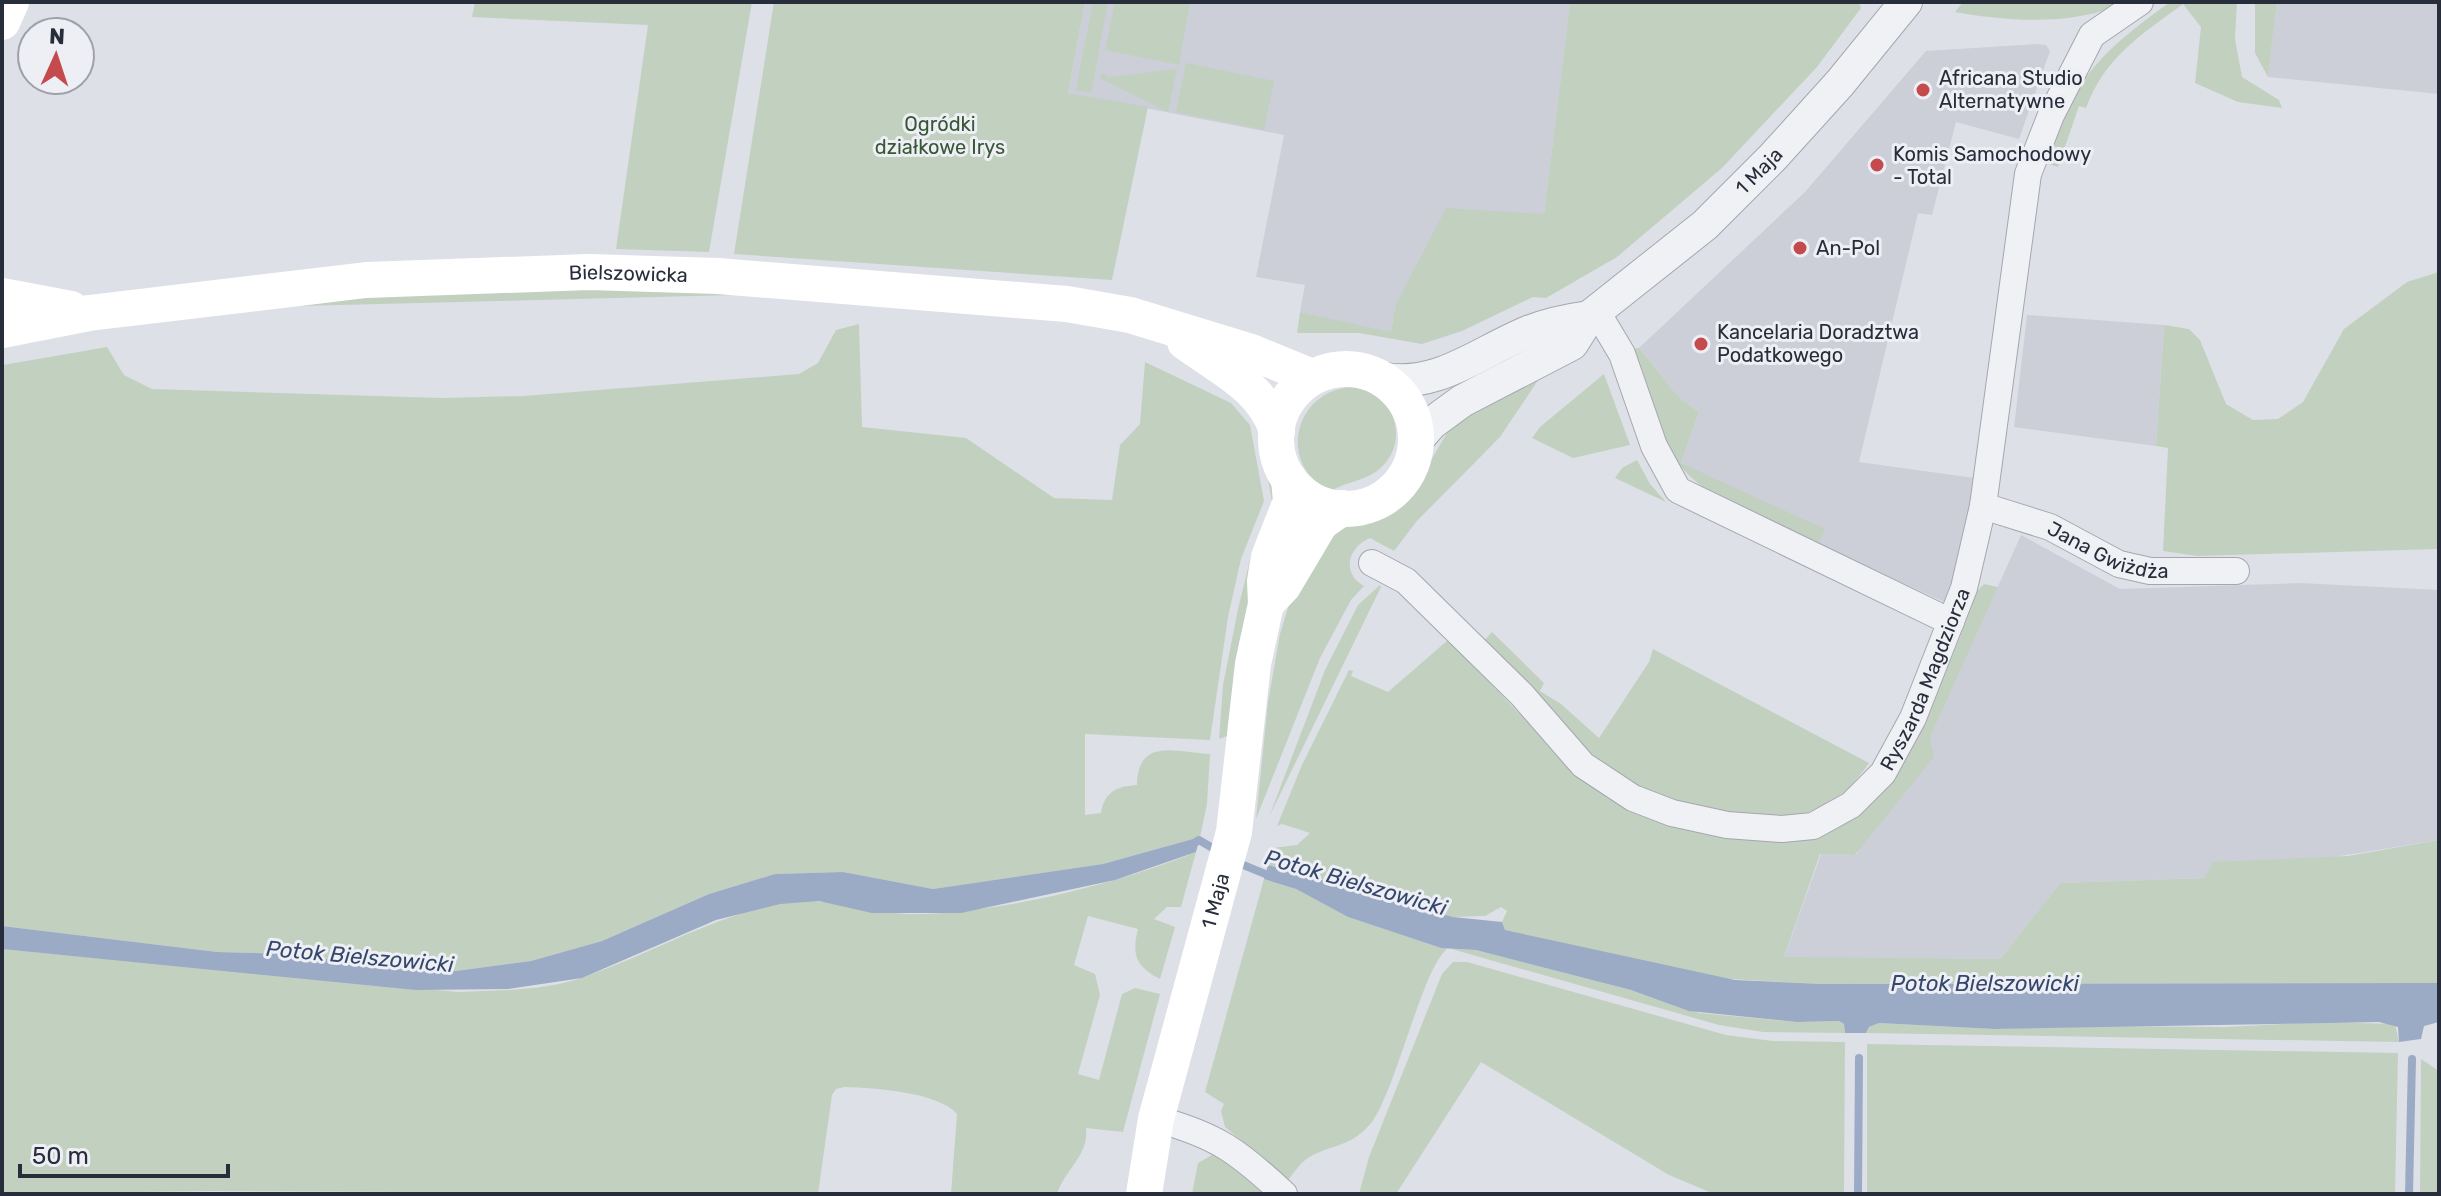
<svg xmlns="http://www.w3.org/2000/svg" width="2441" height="1196" viewBox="0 0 2441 1196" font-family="Rubik,sans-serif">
<rect width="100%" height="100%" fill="#dee0e7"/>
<g fill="#cccfd8">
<polygon points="1085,2 1570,2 1544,214 1395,306 1391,333 1300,312 1305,285 1256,277 1284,135 1068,93"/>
<polygon points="2277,2 2439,2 2439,94 2268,77"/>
<polygon points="2038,44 2046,45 2050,51 2019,139 1956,122 1932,215 1918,213 1859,462 1974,478 1967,531 1947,603 1818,545 1681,463 1699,412 1678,396 1639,348 1805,192 1926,51"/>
<polygon points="2027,315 2164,325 2156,446 2014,427"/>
<polygon points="2021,535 2120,589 2300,583 2439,590 2439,840 2205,878 2060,883 2000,959 1784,958 1821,854 1856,855 1930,738"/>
</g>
<g fill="#c2d0c0">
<polygon points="475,2 752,2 709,252 616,249 648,25 472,17"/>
<polygon points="774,2 1085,2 1068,93 1148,107 1112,280 734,254"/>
<polygon points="1093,2 1108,2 1091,93 1076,90"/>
<polygon points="1115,2 1190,2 1179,65 1105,50"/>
<polygon points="1570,2 1859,2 1861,8 1817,67 1722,168 1617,257 1546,298 1533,297 1462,331 1422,344 1359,333 1297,333 1300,312 1391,332 1395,306 1446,208 1544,214"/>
<path d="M1963 2H2127C2074 26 2011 22 1955 12Z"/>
<path d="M2170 2H2237L2235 39 2242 77 2279 100 2282 108 2238 102 2195 83 2201 27 2183 4C2141 35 2105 57 2086 108L2079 106 2058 167 2046 163C2057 139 2065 110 2079 88 2102 51 2136 27 2170 2Z"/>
<polygon points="2255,2 2277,2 2268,77 2255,53"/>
<polygon points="1186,63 1274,81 1264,130 1176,112"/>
<polygon points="1177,69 1168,112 1099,78 1103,73 1109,77"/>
<polygon points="2439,272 2437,549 2198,556 2163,551 2168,448 2156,446 2164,325 2189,329 2200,340 2226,404 2253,420 2278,419 2303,402 2344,329 2407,282"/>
<polygon points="649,287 736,295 300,306 395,294"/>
<path d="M859 324 862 427 966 438 1054 498 1112 500 1120 445 1140 424 1145 362 1231 403 1250 425 1264 501 1241 559 1228 617 1210 740 1085 734V815L1101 813C1104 792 1117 786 1137 785 1138 737 1175 752 1210 754L1207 804 1200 837 1103 864 933 889 843 872 775 874 709 894 602 941 531 961 456 971 398 969 291 954 217 952 2 926 3 365 107 347 124 375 152 389 442 398 524 396 799 374 818 363 836 330Z"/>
<path d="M1639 348 1678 396 1699 412 1681 463 1825 529 1818 545C1767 520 1691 499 1666 443 1652 413 1649 378 1633 349Z"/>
<polygon points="1604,374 1630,445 1573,458 1532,438 1540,427"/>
<path d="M1541 376 1500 437 1416 522 1394 551 1370 538C1348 547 1341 573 1364 586L1351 600 1320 658 1256 819 1268 702 1280 634 1289 604 1329 540 1347 525 1400 501 1415 488 1455 419Z"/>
<path d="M1354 387C1396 392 1412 445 1377 471 1364 481 1345 482 1331 491 1275 465 1295 388 1354 387Z"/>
<polygon points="1259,428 1269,433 1279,485 1239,643 1227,736 1219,739 1223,685 1238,609 1251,556 1272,502"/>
<polygon points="1637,460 1650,484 1666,502 1615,478 1622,468"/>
<path d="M1984 584 1998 587 1930 738 1934 757 1855 855 1820 854 1784 957 2000 959 2060 883 2205 878 2212 862 2348 856 2439 840V983L1821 984 1712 978 1505 930 1502 922 1507 911 1501 907 1485 916 1453 917 1268 865 1273 848 1297 845 1310 833 1282 824 1277 826 1302 765 1349 670 1353 671 1351 676 1388 692 1448 640 1576 772 1607 798 1622 805 1825 833C1897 809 1953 658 1977 591Z"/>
<polygon points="1380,585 1381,587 1269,817 1325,670 1358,605"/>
<path d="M1492 632 1544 683 1540 691 1561 704 1599 738 1649 662 1653 649 1869 763C1854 784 1839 800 1815 810 1754 833 1645 801 1598 759 1559 724 1522 678 1484 641Z"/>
<path d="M1196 852 1181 907H1167L1154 919 1175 927 1160 979C1137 967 1131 956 1138 929L1088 916 1074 965 1095 974 1100 995 1078 1074 1099 1080 1122 994 1135 988 1160 994 1123 1132 1086 1128C1089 1156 1065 1169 1057 1194H951L957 1114C939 1092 874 1088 845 1087L836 1089 832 1095 818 1194 209 1191 2 1194V949L458 992C499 990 545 991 584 977 651 954 711 917 782 903 828 894 873 916 920 914 1004 912 1117 884 1196 852Z"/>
<path d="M1264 879 1296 889 1348 917 1441 948 1476 950 1631 990 1699 1013 1797 1022 1839 1021 1844 1024 1845 1033 1763 1032 1719 1025 1448 948C1423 966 1397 1087 1372 1122 1350 1150 1325 1144 1304 1161 1298 1166 1293 1174 1288 1180L1225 1127 1221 1111 1224 1104 1205 1092Z"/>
<polygon points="1453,962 1467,962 1726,1035 1773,1041 1845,1042 1844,1194 1714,1194 1669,1175 1481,1062 1396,1194 1359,1194 1369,1157 1442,974"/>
<polygon points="2321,1022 2395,1024 2399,1042 1866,1033 1869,1027 1879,1023 1994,1029 2078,1026 2226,1027"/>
<polygon points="1867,1044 2398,1053 2395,1194 1867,1194"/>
<polygon points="2421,1059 2439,1071 2439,1194 2420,1194"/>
<polygon points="1213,1147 1273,1194 1192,1194 1198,1163 1212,1155"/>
</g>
<g fill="#9baac5">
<polygon points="1200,837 1196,852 1115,880 961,913 872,913 819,901 780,904 716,920 582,978 508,989 416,990 2,949 2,926 217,952 291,954 398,969 456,971 531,961 602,941 709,894 775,874 843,872 933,889 1103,864"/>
<polygon points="1268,865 1453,917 1502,922 1505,930 1735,980 1821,984 2439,983 2439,1022 2424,1026 2421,1039 2399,1042 2398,1027 2379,1022 1994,1029 1879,1023 1869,1027 1866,1033 1845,1033 1844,1024 1839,1021 1797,1022 1689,1011 1631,990 1476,950 1441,948 1348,917 1296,889 1264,879"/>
</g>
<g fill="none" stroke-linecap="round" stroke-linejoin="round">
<g stroke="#9baac5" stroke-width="8">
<polyline points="1191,845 1199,840 1221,853"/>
<polyline points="1236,862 1275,878"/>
<polyline points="1858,1194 1859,1058"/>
<polyline points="2409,1194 2412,1059"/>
</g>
<g stroke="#a4a7b0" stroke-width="28">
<g id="minor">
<polyline points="1597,312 1622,354 1654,446 1678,490 1951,622"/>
<path id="s1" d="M1983 506 2050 527 2119 564 2150 571H2236"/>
<path id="s2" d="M1372 563 1406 581 1522 695 1583 765 1633 798 1672 813 1727 825 1782 829 1813 826 1851 805 1883 773 1913 718 1964 588 1983 506 2028 174 2051 115 2092 35 2140 2"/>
<path d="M1156 1119C1216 1135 1238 1151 1284 1194"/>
</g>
</g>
<g stroke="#a4a7b0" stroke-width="34">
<g id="tertiary">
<path d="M1381 378C1436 390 1479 352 1528 332 1548 324 1567 320 1589 317"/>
<path id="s3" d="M1417 440 1432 423 1462 401 1572 344 1589 317 1705 225 1773 157 1840 83 1906 2"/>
</g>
</g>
<use href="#minor" stroke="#f0f1f5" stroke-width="26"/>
<use href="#tertiary" stroke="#f0f1f5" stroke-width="32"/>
<g stroke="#fff" stroke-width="36">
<polyline points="2,22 11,2"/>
<polyline points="2,296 71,309"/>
<path id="s4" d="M2 330 89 313 366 280 589 272 718 276 1067 304 1130 315 1251 352 1312 377"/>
<path d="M1185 342C1221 368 1263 387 1277 431"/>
<circle cx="1346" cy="439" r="70"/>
<polyline points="1266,604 1283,586 1321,522 1342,508"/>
<path id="s5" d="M1144 1194 1156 1119 1234 832 1253 664 1266 604 1265 581 1269 557 1291 501 1289 479"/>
</g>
</g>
<g fill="#c54a4d" stroke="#edeff4" stroke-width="3">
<circle cx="1923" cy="90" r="8"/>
<circle cx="1877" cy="165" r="8"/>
<circle cx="1800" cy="248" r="8"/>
<circle cx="1701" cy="344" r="8"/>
</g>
<g text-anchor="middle" stroke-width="6" stroke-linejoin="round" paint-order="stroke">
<g font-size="20" fill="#282d3c" stroke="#edeff4" text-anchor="start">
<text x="1939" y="85">Africana Studio<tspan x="1939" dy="23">Alternatywne</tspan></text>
<text x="1893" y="161">Komis Samochodowy<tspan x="1893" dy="23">- Total</tspan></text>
<text x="1816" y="255">An-Pol</text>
<text x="1717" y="339">Kancelaria Doradztwa<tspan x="1717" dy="23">Podatkowego</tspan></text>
</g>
<g font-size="20" fill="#385737" stroke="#edeff4">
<text x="940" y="131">Ogródki<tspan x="940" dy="23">działkowe Irys</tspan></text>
</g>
<g font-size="20" fill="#282d3c" stroke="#edeff4">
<text dy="7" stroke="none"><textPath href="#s3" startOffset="440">1 Maja</textPath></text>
<text dy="7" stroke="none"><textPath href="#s4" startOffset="630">Bielszowicka</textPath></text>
<text dy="7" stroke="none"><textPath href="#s1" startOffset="134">Jana Gwiżdża</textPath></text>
<text dy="7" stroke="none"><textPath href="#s2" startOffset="730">Ryszarda Magdziorza</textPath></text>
<text dy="7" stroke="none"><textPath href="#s5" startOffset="302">1 Maja</textPath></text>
</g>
<g font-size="22" font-style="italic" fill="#35476d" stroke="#edeff4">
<text transform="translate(1356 882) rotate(16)" y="8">Potok Bielszowicki</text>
<text transform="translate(360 956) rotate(5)" y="8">Potok Bielszowicki</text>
<text x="1985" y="991">Potok Bielszowicki</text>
</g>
</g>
<rect width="2441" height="1196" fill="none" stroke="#282d3c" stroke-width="8"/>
<g transform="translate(56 56) rotate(3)"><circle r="38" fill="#edeff4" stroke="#9ea1aa" stroke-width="2"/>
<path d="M0-6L14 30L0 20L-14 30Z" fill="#c54a4d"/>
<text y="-12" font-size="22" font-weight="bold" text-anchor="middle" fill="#282d3c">N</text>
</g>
<path d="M20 1164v12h208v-12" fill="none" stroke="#282d3c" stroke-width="4"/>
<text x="32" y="1164" font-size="24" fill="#282d3c" stroke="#edeff4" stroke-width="6" paint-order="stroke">50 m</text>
</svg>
